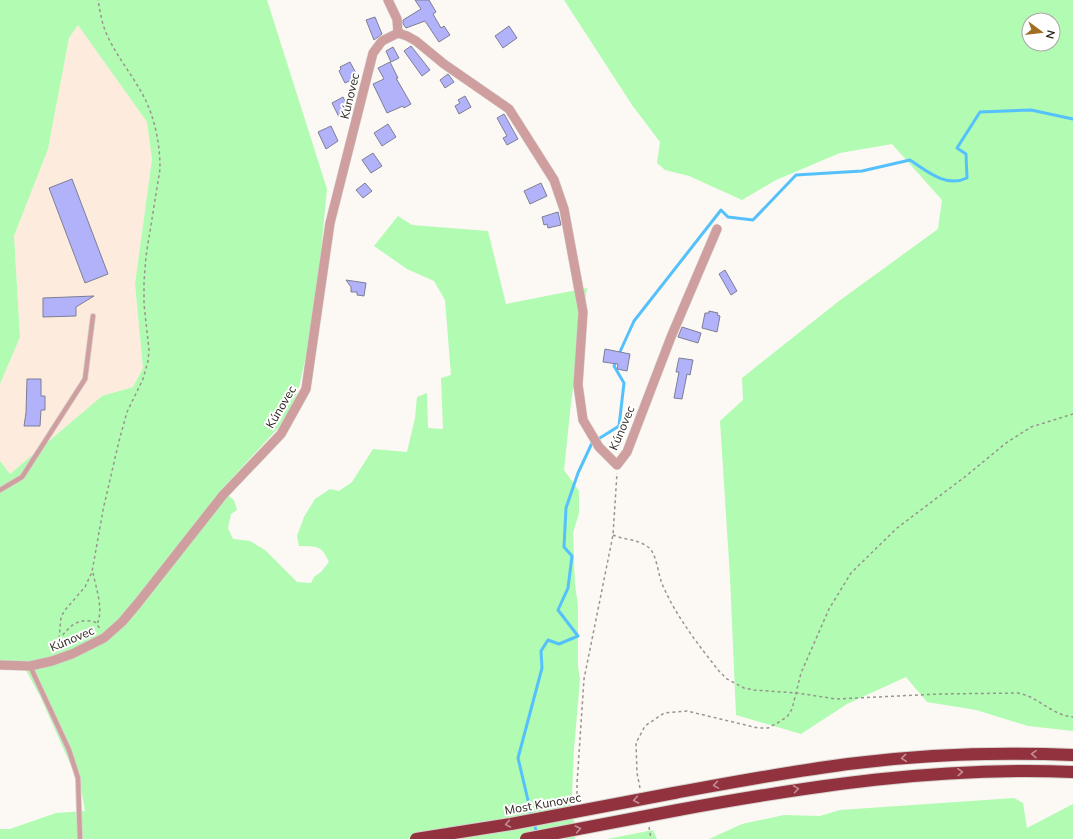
<svg xmlns="http://www.w3.org/2000/svg" width="1073" height="839" viewBox="0 0 1073 839" font-family="Mulish,sans-serif">
<rect width="100%" height="100%" fill="#fcf8f4"/>
<polygon fill="#fdecdd" points="78,25 147,122 152,159 135,284 143,368 133,387 102,396 10,474 0,461 0,384 20,337 14,236 48,149 69,38"/>
<g fill="#b1fbb2" fill-rule="evenodd">
<path d="M0 0H267L327 189 315 315 300 383 293 405 279 427 221 490 234 500 237 510 231 514 228 528 233 539 250 541 265 550 297 582 311 583 314 577 321 572 329 562C321 544 317 547 299 546L297 536 304 517 315 499 330 489 339 491 352 482 373 449 407 452 415 418 417 397 427 393 428 428 443 429 441 378 451 375 445 300 434 281 407 269 374 246 398 216 412 225 488 231 506 304 587 288 571 403 564 470 579 491V513L573 533 575 585 578 605V667L580 679 574 749 572 795 575 839H0V829H10L56 813 85 811 81 788 40 696 23 665 0 663V461L10 474 102 396 133 387 143 368 135 284 152 159 147 122 78 25 69 38 48 149 14 236 20 337 0 384Z"/>
<path d="M564 0H1073V731L1028 726 976 710 927 702 906 677 847 704 801 734 736 715 730 577 720 421 743 400 742 378 839 301 938 229 942 200 892 144 840 153 776 180 742 200 689 176 665 170 657 163 660 142 632 105ZM1029 20H1053V44H1029Z"/>
<polygon points="1014,798 1023,803 1027,828 1073,804 1073,839 709,839 742,824 784,815 820,816 840,810"/>
<polygon points="653,830 657,839 607,839"/>
</g>
<g fill="none" stroke-linecap="round" stroke-linejoin="round">
<g stroke="#55c1fc" stroke-width="3">
<path d="M619 354 634 321 721 210 728 217 753 220 796 175 862 171 910 160C927 171 946 188 967 178L966 154 957 148 980 112 1031 110 1073 119"/>
<polyline points="532,817 518,758 542,668 541,651 548,640 559,644 578,636 558,610 568,588 572,556 564,547 566,508 578,473 592,443 619,426 624,383 614,366 616,361"/>
<polyline points="534,822 537,835"/>
</g>
</g>
<g fill="#b2b2fb" stroke="#7d7e95">
<polygon points="415,0 429,0 436,12 433,14 441,28 444,26 450,35 439,42 425,21 406,28 403,24 403,20 421,9"/>
<polygon points="375,17 382,34 374,40 366,20"/>
<polygon points="509,26 517,38 503,48 495,36"/>
<polygon points="411,46 430,70 422,76 404,51"/>
<polygon points="393,47 399,58 391,62 386,51"/>
<polygon points="350,62 358,77 345,83 339,71 341,69 340,67"/>
<polygon points="390,62 398,78 396,78 411,104 404,108 403,106 387,113 373,84 384,79 378,68"/>
<polygon points="448,74 454,82 445,88 440,80"/>
<polygon points="465,96 471,107 459,114 455,106 460,103 458,100"/>
<polygon points="343,97 350,111 339,117 332,103"/>
<polygon points="504,114 518,139 507,145 503,138 507,136 497,118"/>
<polygon points="388,124 396,137 382,146 374,133"/>
<polygon points="331,126 338,141 326,149 318,132"/>
<polygon points="373,153 382,166 371,173 362,160"/>
<polygon points="72,179 108,274 85,283 49,188"/>
<polygon points="365,183 372,191 363,198 356,190"/>
<polygon points="541,183 547,196 530,204 524,191"/>
<polygon points="558,212 561,225 548,228 547,224 544,225 542,217"/>
<polygon points="725,270 737,291 731,295 719,274"/>
<polygon points="346,280 366,283 364,296 357,295 357,292 351,292 351,287"/>
<polygon points="94,296 76,307 76,316 43,317 43,298"/>
<polygon points="709,311 718,313 717,315 720,316 717,332 702,328 705,313 709,313"/>
<polygon points="682,327 701,333 698,343 678,337"/>
<polygon points="605,349 630,354 627,371 617,369 618,364 603,362"/>
<polygon points="679,358 693,360 690,375 687,374 682,399 674,398 679,372 676,372"/>
<polygon points="27,379 41,379 41,396 45,396 45,410 41,410 40,426 24,426 26,413"/>
</g>
<g fill="none" stroke-linecap="round" stroke-linejoin="round">
<g stroke="#d7d2cd" stroke-width="6">
<g id="service">
<polyline points="0,490 22,477 85,379 93,316"/>
<polyline points="30,666 69,750 78,778 80,839"/>
</g>
</g>
<g stroke="#d7d2cd" stroke-width="10">
<g id="minor">
<polyline points="388,0 397,19 398,33"/>
<polyline points="0,665 30,666 52,661 72,654 104,638 122,622 138,603 223,495 281,434 306,389 330,223 373,53 382,41 398,33 407,36 416,41 444,64 509,109 554,180 564,209 583,312 578,385 583,420 599,447 617,465 627,452 671,337 717,229"/>
</g>
</g>
<g stroke="#d7d2cd" stroke-width="14">
<g id="motorway">
<path d="M674 793C735 782 796 770 857 763 929 754 1001 752 1073 755"/>
<path d="M678 810C810 786 939 766 1073 772"/>
</g>
</g>
<g stroke="#99948e" stroke-width="1.5" stroke-dasharray="3 3" stroke-linecap="butt">
<path d="M613 535C624 540 638 539 648 547 657 553 658 576 663 586 676 616 699 646 719 671L727 679 744 688 754 690 797 693 836 699 939 694 1018 693C1039 697 1051 715 1073 717"/>
<path d="M93 573C96 588 104 610 97 624"/>
<path d="M59 640C69 627 77 617 95 622L101 630"/>
<path d="M56 650 59 640 61 617 65 610 85 587 92 572 103 510 119 441 127 412 143 379 148 361 149 350 144 304V282L146 256 160 169C160 146 156 123 146 101 135 78 118 59 107 35 102 24 100 12 98 0"/>
<polyline points="640,788 637,773 636,743 645,726 664,713 687,711 758,728 768,728 779,722 787,717 792,709 801,673 829,609 851,573 897,528 966,476 1006,443 1031,427 1073,414"/>
<polyline points="577,800 577,784 584,679 613,535 617,473"/>
<polyline points="649,827 651,839"/>
</g>
<use href="#service" stroke="#cf9fa0" stroke-width="4.5"/>
<use href="#minor" stroke="#cf9fa0" stroke-width="9"/>
<use href="#motorway" stroke="#92323e" stroke-width="12"/>
<g stroke="#d7d2cd" stroke-width="14" stroke-linecap="butt">
<g id="motorway-bridge">
<polyline points="416,839 511,824 674,793"/>
<polyline points="526,839 678,810"/>
</g>
</g>
<use href="#motorway-bridge" stroke="#92323e" stroke-width="12"/>
</g>
<defs><path id="oneway-chevron" d="M-2-3.5L2.5 0L-2 3.5" fill="none" stroke-width="1.6" stroke-linecap="round" stroke-linejoin="round"/></defs>
<g stroke="#c38e95">
<use href="#oneway-chevron" transform="translate(1034 754) rotate(-179)"/>
<use href="#oneway-chevron" transform="translate(904 758) rotate(175)"/>
<use href="#oneway-chevron" transform="translate(960 772) rotate(-3)"/>
<use href="#oneway-chevron" transform="translate(716 785) rotate(170)"/>
<use href="#oneway-chevron" transform="translate(796 789) rotate(-8)"/>
<use href="#oneway-chevron" transform="translate(636 800) rotate(169)"/>
<use href="#oneway-chevron" transform="translate(508 824) rotate(170)"/>
<use href="#oneway-chevron" transform="translate(578 829) rotate(-11)"/>
</g>
<g text-anchor="middle" stroke-width="4" stroke-linejoin="round" paint-order="stroke">
<g font-size="12" fill="#2c251d" stroke="#fff">
<text transform="translate(350 96) rotate(-76)" y="4">Kúnovec</text>
<text transform="translate(281 407) rotate(-59)" y="4">Kúnovec</text>
<text transform="translate(622 428) rotate(-67)" y="4">Kúnovec</text>
<text transform="translate(72 639) rotate(-23)" y="4">Kúnovec</text>
<text transform="translate(543 804) rotate(-10)" y="4">Most Kunovec</text>
</g>
</g>
<g transform="translate(1041 32) rotate(105)"><circle r="19" fill="#ffffff" stroke="#aba8a5"/>
<path d="M0-3L7 15L0 10L-7 15Z" fill="#a26e26"/>
<text y="-6" font-size="11" font-weight="bold" text-anchor="middle" fill="#2c251d">N</text>
</g>
</svg>
